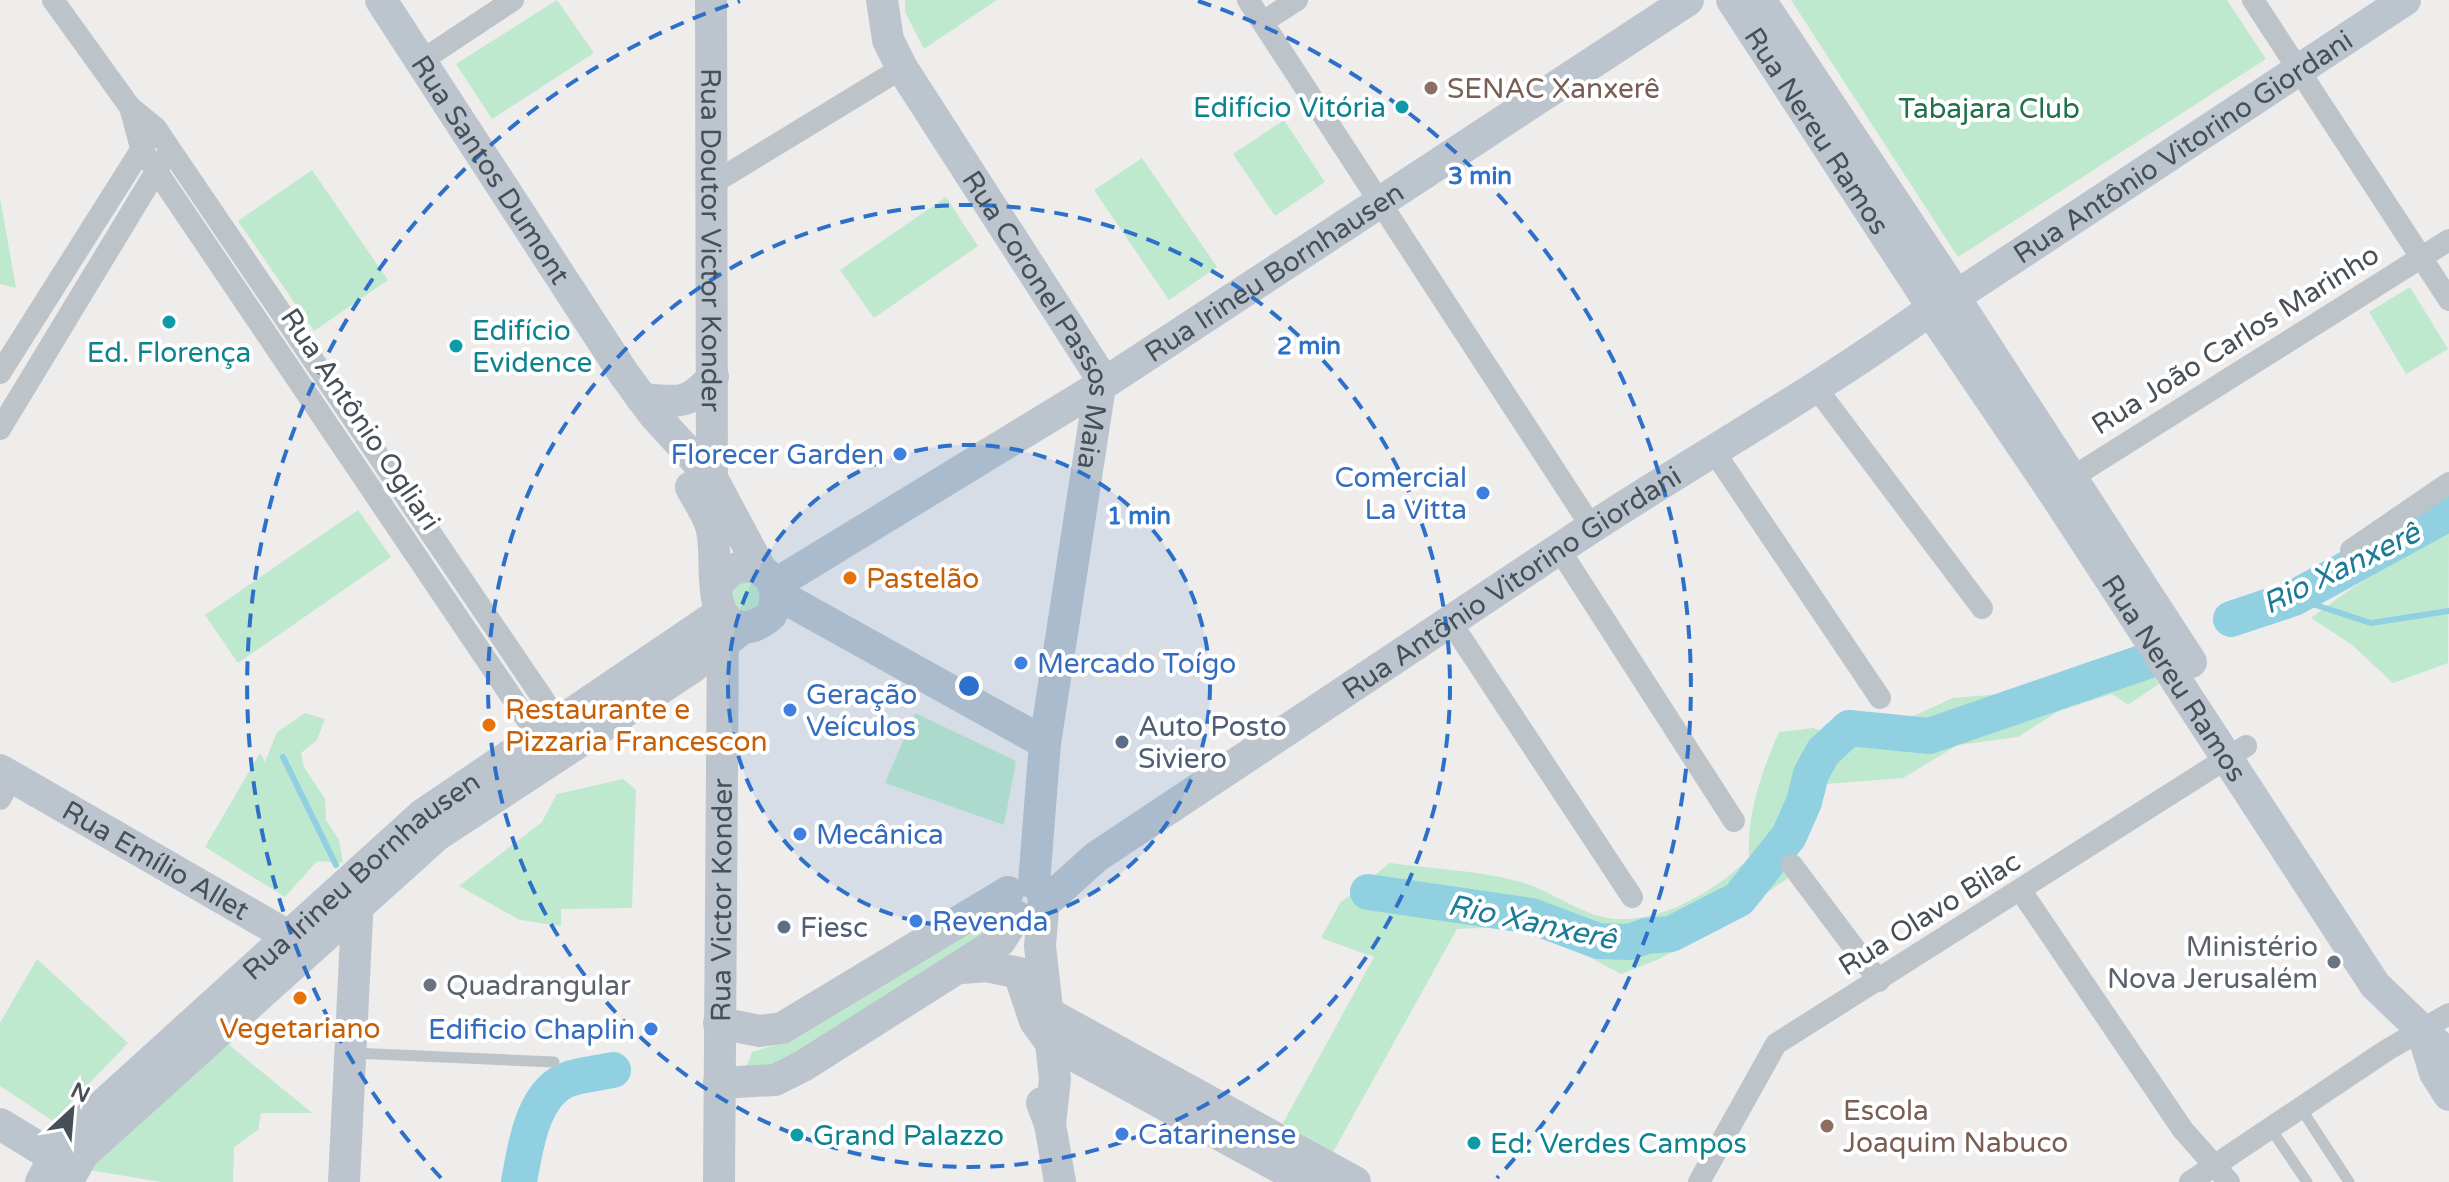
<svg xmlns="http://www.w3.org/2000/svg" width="2449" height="1182" viewBox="0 0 2449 1182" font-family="'Varela Round',sans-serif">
<rect width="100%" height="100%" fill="#efecec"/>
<g fill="#bfe9cf">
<polygon points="557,0 594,53 492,119 456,64"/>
<polygon points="905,0 997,0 924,49 905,12"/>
<polygon points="1791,0 2227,0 2266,59 1958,257"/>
<polygon points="1284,120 1325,182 1275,216 1233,154"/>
<polygon points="1142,158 1217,267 1169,300 1094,190"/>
<polygon points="312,170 388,280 314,331 238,221"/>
<polygon points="946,197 978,246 874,318 840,270"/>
<polygon points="0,198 16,288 0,284"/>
<polygon points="2410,287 2448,349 2406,374 2369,312"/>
<polygon points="358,510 391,557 238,663 205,615"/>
<polygon points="2449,529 2448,663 2393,683 2351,644 2311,618 2352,588"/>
<polygon points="746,577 764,591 754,611 737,611 729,590"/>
<path d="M2135 647 2159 684 2128 705 2112 694 2059 711 2018 737 1958 745 1903 778 1827 784 1797 846 1787 879 1706 934 1659 959 1621 974 1531 926 1457 929 1333 1152 1283 1123 1374 957 1321 938 1340 903 1390 863C1431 869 1476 870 1517 881 1545 888 1569 906 1595 915 1648 932 1712 894 1749 858 1747 812 1761 774 1779 732L1813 728 1854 743 1953 698 2037 691 2079 665Z"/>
<polygon points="305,713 325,719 317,740 301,753 304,767 325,799 326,820 339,840 343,863 317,861 285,897 205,847 260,753 265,762 277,732"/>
<polygon points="915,713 1016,761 1004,825 885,783"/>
<polygon points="623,779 636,790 632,908 561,909 561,926 520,920 459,886 542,822 557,794"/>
<polygon points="999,913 999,936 803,1062 746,1067 752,1052 789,1041"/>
<polygon points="37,959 128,1043 53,1121 0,1086 0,1023"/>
<polygon points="228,1044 312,1113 261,1113 258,1130 234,1147 233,1182 161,1182 89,1170"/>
</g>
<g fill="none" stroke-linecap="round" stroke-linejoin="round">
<g stroke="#90d0e1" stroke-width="6">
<polyline points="2294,598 2371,623 2449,611"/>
<polyline points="283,757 336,865"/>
</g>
<g stroke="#90d0e1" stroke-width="36">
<polyline points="2231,619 2294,598 2449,513"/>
<polyline points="1368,892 1532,916 1598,941 1630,942 1646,936 1671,934 1739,899 1789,836 1804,802 1811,774 1823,752 1849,728 1929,736 2153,659"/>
<path d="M519 1182C525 1149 532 1092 569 1079 583 1074 599 1073 613 1070"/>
</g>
<g stroke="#bcc4ca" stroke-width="11">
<polyline points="353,1053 554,1062"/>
<polyline points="2300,1107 2349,1182"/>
<polyline points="2271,1129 2307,1182"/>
</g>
<g stroke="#bcc4ca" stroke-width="22">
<polyline points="53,0 130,107 156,128 170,149 567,734"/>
<polyline points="1248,0 1593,529"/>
<polyline points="2253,0 2449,300"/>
<polyline points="1263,22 1297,0"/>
<polyline points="421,61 513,0"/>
<polyline points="130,107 141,148 546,748"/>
<polyline points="710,185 902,68"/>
<polyline points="0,373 148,139"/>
<polyline points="1817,389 1982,608"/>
<polyline points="0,429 163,160"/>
<polyline points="1715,453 1880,698"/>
<polyline points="2060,485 2449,240"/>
<polyline points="1559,549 1734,821"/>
<polyline points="2351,550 2449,483"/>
<polyline points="1452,624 1632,897"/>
<polyline points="0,799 12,778"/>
<polyline points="1792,865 1879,981"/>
<polyline points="2021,891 2183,1130 2229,1182"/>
<polyline points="1699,1182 1776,1044 2246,746"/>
<polyline points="2190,1182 2387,1050 2449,1014"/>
</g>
<g stroke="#bcc5ce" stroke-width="32">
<path id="s1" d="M381 0 624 374 655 416 712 478 761 570"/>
<path id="s2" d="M711 0 712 486"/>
<path id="s3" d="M882 0 888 40 902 68 1097 371 1100 386 1045 743 1034 883"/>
<path id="s4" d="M1732 0 1928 300"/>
<polyline points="1760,0 1951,287"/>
<path id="s5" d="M1959 294 2405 0"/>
<polyline points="1960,306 2191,662"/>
<path id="s6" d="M1938 317 1951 318 1959 311V294L1948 286 1934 291 1928 300 1930 310 2052 490 2375 985 2449 1056"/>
<path d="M642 399C678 402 688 406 713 377"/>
<path d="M691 487C697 499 707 513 711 526 720 555 704 616 738 626 751 630 762 623 771 615 790 574 743 547 718 584"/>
<path id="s7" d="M774 585 1100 386 1688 0"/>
<polyline points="777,594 1045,743"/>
<path id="s8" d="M0 770 309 948"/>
<polyline points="1039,886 1044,896 1040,946 1055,1079 1050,1124"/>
<path id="s9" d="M1044 904 1096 857C1251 755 1405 652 1559 549 1681 467 1810 397 1930 310"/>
<polyline points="962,968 987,966 1019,973 1035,1021 1051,1043 1307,1182"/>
<polyline points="1048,1013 1355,1182"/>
<polyline points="719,1023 760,1031 782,1028 1008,892"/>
<polyline points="2423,1034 2435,1073 2449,1095"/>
<polyline points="719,1083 775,1080 803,1066 1000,941 1016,916"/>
<polyline points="1042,1103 1050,1124 1060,1182"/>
<polyline points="0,1124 69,1166"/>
<path id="s10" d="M41 1182 63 1141 422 815 720 613"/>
<polyline points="67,1182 83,1154 436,836 690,669 744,627"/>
<polyline points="344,1182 358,896"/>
<path id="s11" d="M719 1182 723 627"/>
</g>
</g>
<circle cx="969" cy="686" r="241" fill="#2d70c9" fill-opacity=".12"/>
<g fill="none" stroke="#2d70c9" stroke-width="4" stroke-dasharray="14 10">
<circle cx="969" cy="686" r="241"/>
<circle cx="969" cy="686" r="481"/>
<path d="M441 1178A722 722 0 0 1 740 1M1198 1A722 722 0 0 1 1497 1178"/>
</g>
<g fill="#8d6e63" stroke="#fff" stroke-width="3">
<circle cx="1431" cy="88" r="8"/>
<circle cx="1827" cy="1126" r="8"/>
</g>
<g fill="#0f9aa8" stroke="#fff" stroke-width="3">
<circle cx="1402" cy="107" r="8"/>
<circle cx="169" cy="322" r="8"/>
<circle cx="456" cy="346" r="8"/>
<circle cx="797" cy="1135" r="8"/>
<circle cx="1474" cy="1143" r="8"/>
</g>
<g fill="#3f7fe0" stroke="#fff" stroke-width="3">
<circle cx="900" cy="454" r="8"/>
<circle cx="1483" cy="493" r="8"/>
<circle cx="1021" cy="663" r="8"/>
<circle cx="790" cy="710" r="8"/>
<circle cx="800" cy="834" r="8"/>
<circle cx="916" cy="921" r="8"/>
<circle cx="651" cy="1029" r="8"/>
<circle cx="1122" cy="1134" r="8"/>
</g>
<g fill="#e8710a" stroke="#fff" stroke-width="3">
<circle cx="850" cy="578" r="8"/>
<circle cx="489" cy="725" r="8"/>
<circle cx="300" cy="998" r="8"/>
</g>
<g fill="#5c6f8a" stroke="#fff" stroke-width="3">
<circle cx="1122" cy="742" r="8"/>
<circle cx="784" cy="927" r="8"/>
</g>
<g fill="#6b7280" stroke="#fff" stroke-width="3">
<circle cx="2334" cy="962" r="8"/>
<circle cx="430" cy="985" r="8"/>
</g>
<g text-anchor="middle" stroke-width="8" stroke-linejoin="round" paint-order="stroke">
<g font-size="28" fill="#785e54" stroke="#fff" text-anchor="start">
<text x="1447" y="98">SENAC Xanxerê</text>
<text x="1843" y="1120">Escola<tspan x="1843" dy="32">Joaquim Nabuco</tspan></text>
</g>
<g font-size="28" fill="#0d838f" stroke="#fff" text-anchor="start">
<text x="1386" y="117" text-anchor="end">Edifício Vitória</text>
<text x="472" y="340">Edifício<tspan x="472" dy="32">Evidence</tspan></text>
<text x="169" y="362" text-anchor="middle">Ed. Florença</text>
<text x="813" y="1145">Grand Palazzo</text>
<text x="1490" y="1153">Ed. Verdes Campos</text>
</g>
<g font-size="28" fill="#207049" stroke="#fff">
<text x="1989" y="118">Tabajara Club</text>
</g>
<g font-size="28" fill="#474f57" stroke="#fff">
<text dy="10" stroke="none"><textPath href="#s4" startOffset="156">Rua Nereu Ramos</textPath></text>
<text dy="10" stroke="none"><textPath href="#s5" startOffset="268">Rua Antônio Vitorino Giordani</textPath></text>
<text dy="10" stroke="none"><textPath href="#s1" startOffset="202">Rua Santos Dumont</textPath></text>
<text dy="10" stroke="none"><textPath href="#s2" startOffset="240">Rua Doutor Victor Konder</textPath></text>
<text dy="10" stroke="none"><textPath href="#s7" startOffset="590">Rua Irineu Bornhausen</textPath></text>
<text dy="10" stroke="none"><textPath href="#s3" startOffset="364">Rua Coronel Passos Maia</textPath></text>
<text transform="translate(2235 339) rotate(-32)" y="10">Rua João Carlos Marinho</text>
<text transform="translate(361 419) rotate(56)" y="10">Rua Antônio Ogliari</text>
<text dy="10" stroke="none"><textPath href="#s9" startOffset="568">Rua Antônio Vitorino Giordani</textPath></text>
<text dy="10" stroke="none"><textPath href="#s6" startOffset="532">Rua Nereu Ramos</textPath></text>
<text dy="10" stroke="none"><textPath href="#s8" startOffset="180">Rua Emílio Allet</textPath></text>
<text dy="10" stroke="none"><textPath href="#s10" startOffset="446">Rua Irineu Bornhausen</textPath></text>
<text dy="10" stroke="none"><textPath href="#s11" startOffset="282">Rua Victor Konder</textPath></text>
<text transform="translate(1929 913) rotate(-32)" y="10">Rua Olavo Bilac</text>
</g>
<g font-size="28" fill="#366cbe" stroke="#fff" text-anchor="start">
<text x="884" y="464" text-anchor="end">Florecer Garden</text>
<text x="1467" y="487" text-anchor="end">Comercial<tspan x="1467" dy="32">La Vitta</tspan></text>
<text x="1037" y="673">Mercado Toígo</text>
<text x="806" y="704">Geração<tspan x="806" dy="32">Veículos</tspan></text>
<text x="816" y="844">Mecânica</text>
<text x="932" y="931">Revenda</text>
<text x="635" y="1039" text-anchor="end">Edificio Chaplin</text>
<text x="1138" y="1144">Catarinense</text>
</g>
<g font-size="28" fill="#c56008" stroke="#fff" text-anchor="start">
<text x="866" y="588">Pastelão</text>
<text x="505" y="719">Restaurante e<tspan x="505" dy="32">Pizzaria Francescon</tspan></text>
<text x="300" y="1038" text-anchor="middle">Vegetariano</text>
</g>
<g font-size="28" fill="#4e5e75" stroke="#fff" text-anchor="start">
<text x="1138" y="736">Auto Posto<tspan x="1138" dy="32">Siviero</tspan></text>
<text x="800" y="937">Fiesc</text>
</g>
<g font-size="28" fill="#5b616d" stroke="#fff" text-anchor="end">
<text x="2318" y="956">Ministério<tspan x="2318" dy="32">Nova Jerusalém</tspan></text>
<text x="446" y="995" text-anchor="start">Quadrangular</text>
</g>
<g font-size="30" font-style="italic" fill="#1c7b96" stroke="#fff">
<text transform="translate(2341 568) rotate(-26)" y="10">Rio Xanxerê</text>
<text transform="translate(1532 922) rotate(12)" y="10">Rio Xanxerê</text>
</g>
</g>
<circle cx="969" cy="686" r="12" fill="#2d70c9" stroke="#fff" stroke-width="4"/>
<g font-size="24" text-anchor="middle" font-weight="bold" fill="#2d70c9" stroke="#fff" stroke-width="8" stroke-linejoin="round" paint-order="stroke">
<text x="1480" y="184">3 min</text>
<text x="1309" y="354">2 min</text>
<text x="1139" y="524">1 min</text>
</g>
<g transform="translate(72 1110) rotate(26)" stroke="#ffffff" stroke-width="6" paint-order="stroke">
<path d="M0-6L14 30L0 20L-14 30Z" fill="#474f57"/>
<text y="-12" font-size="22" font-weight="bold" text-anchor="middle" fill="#474f57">N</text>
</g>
</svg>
